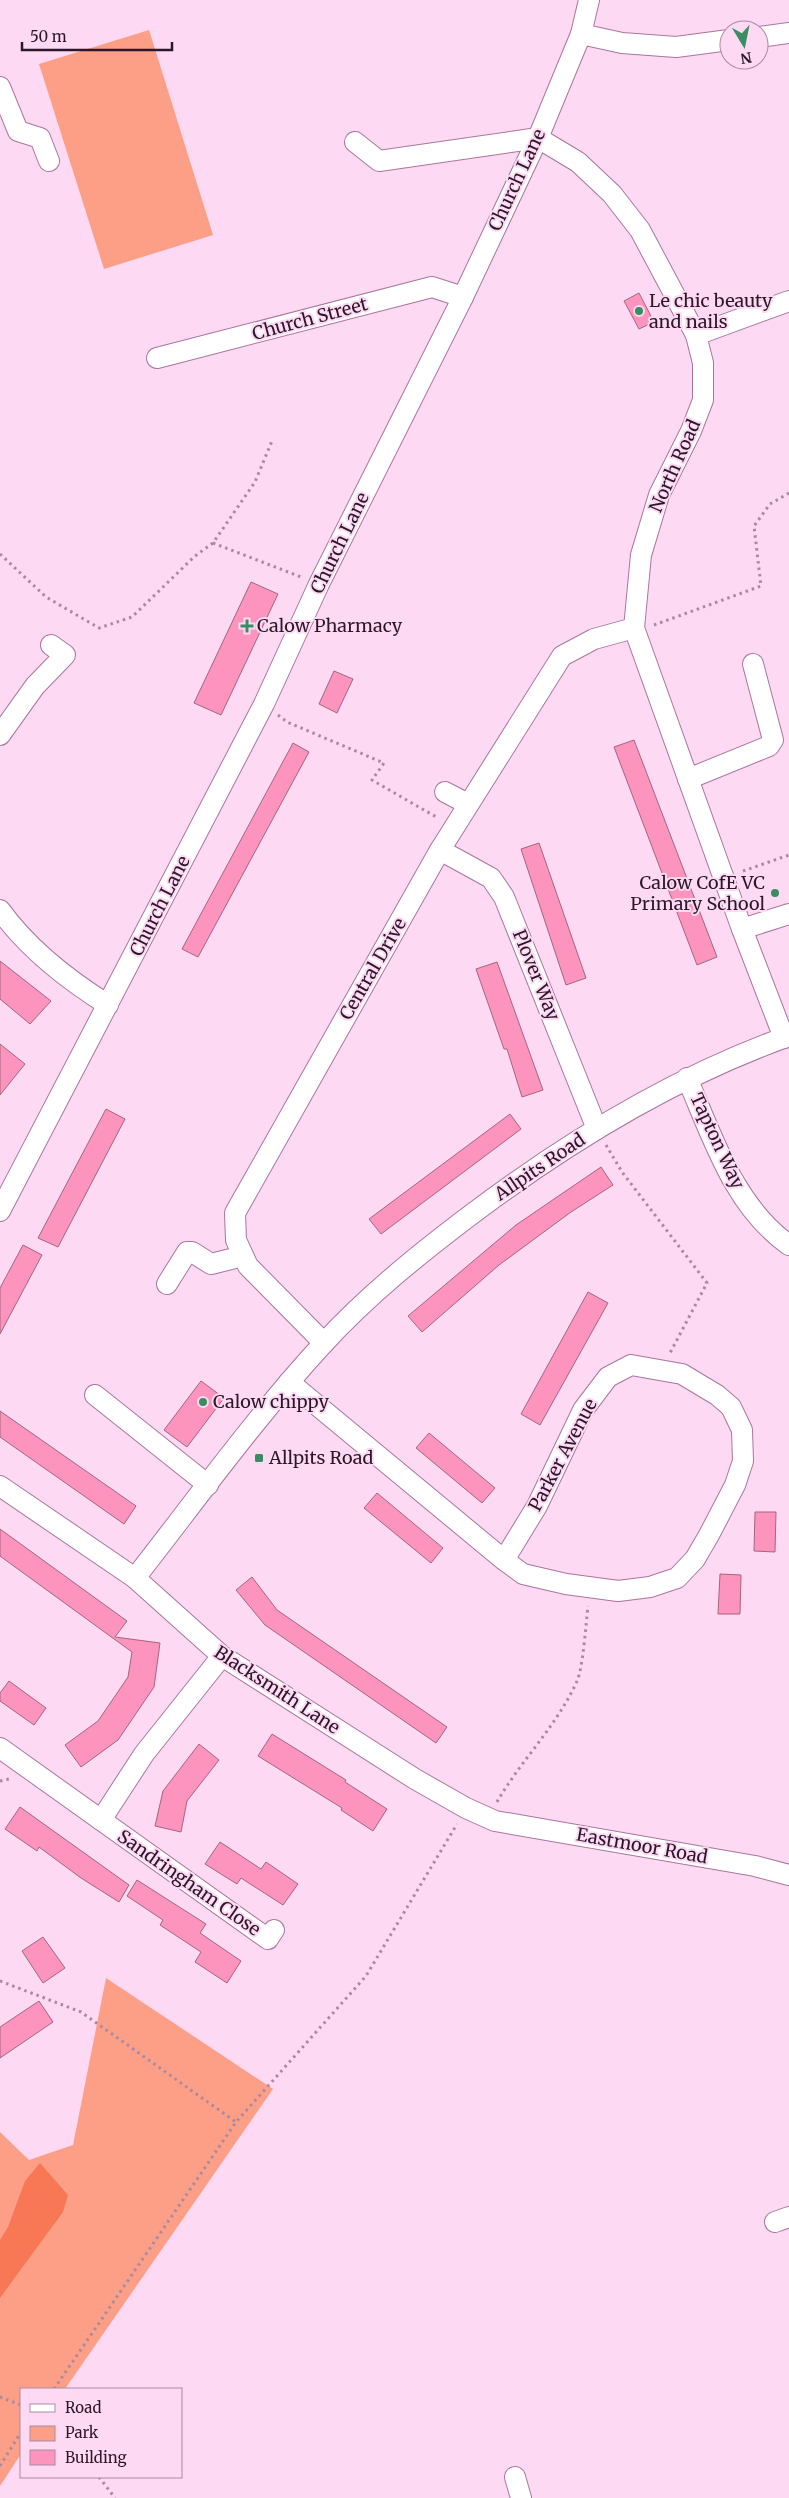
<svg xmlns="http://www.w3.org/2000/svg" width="789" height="2498" viewBox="0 0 789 2498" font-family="Merriweather,serif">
<rect width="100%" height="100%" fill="#fdd9f3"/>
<g fill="#fc9f86">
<polygon points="149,30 213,235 104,269 39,64"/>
<polygon points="106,1978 273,2089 65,2389 21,2389 21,2454 0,2486 0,2132 29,2160 73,2145"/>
</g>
<polygon fill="#f87754" points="40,2163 68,2195 63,2212 0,2298 0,2240 8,2227 25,2181"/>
<g fill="#fd94bd" stroke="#a4657d">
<polygon points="639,293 654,322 639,329 624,301"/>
<polygon points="251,582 278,594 221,715 194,703"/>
<polygon points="334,671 353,679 337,713 319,704"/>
<polygon points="634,740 717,957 697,965 614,747"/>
<polygon points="293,743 309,752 198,957 182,949"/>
<polygon points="539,843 586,978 566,985 521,849"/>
<polygon points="0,961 51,1001 30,1024 0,999"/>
<polygon points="497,962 543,1090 522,1097 507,1049 504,1049 476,969"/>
<polygon points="0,1044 25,1064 0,1095"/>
<polygon points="106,1109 125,1119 58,1247 38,1238"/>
<polygon points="510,1114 521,1129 381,1234 369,1219"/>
<polygon points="601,1167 613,1185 571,1212 499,1265 422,1332 408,1316 516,1225"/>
<polygon points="23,1245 42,1255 0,1334 0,1288"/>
<polygon points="588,1292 608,1303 540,1425 521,1414"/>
<polygon points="201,1381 224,1398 187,1447 164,1430"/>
<polygon points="0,1411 136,1506 124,1524 0,1437"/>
<polygon points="429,1433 495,1488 482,1503 416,1448"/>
<polygon points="377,1493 443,1548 431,1563 364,1508"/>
<polygon points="755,1512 776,1512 775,1552 754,1551"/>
<polygon points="0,1529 127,1621 115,1637 160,1643 154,1687 118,1740 81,1767 65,1745 98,1721 128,1677 132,1652 0,1556"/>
<polygon points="720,1574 741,1575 740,1614 718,1614"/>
<polygon points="252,1577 277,1610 447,1727 436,1743 265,1625 236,1590"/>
<polygon points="9,1681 46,1708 34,1725 0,1701 0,1693"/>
<polygon points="272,1734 346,1780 345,1782 387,1809 373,1831 341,1810 342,1808 258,1756"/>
<polygon points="199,1744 219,1760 187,1801 181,1832 155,1826 163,1791"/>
<polygon points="20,1807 129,1885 119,1902 81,1878 39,1847 37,1851 5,1829"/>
<polygon points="220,1842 261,1869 266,1862 298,1884 283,1905 241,1878 237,1884 205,1864"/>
<polygon points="137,1880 206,1924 200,1933 241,1961 227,1983 195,1962 201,1952 160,1925 163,1920 127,1896"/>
<polygon points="43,1937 65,1968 43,1983 22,1951"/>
<polygon points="39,2001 53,2022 0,2058 0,2027"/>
</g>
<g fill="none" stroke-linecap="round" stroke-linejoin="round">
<g stroke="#ab759d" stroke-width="22">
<g id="minor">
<polyline points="581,34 622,43 676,47 729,40"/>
<polyline points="759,37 789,33"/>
<polyline points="0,87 18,131 40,138 49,161"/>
<polyline points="538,138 578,162 612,194 640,230 696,335 703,363 703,400 691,431 659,495 641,555 634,628 742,929 784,1038"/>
<polyline points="355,142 379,161 538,138"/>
<polyline points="696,335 789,301"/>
<polyline points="157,358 432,287 463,297"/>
<polyline points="0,735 35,686 65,655 51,645"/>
<polyline points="688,779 769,746 773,740 753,664"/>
<polyline points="445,792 468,804"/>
<polyline points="440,850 491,878 504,897 597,1129"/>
<path d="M0 910C28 949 68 980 108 1005"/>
<polyline points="742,929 789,914"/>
<path d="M687 1078C713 1138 734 1206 789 1245"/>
<polyline points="0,1211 264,704 319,584 463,297 538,138 581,34 589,0"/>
<polyline points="167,1284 187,1252 192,1252 211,1264 243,1256"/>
<polyline points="324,1343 248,1266 236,1240 235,1213 440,850 562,656 594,639 634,628"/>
<polyline points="289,1382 504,1560 523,1574 566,1584 618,1591 650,1587 677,1578 695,1559 709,1535 735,1485 743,1461 742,1430 731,1407 717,1395 682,1374 631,1365 608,1377 583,1410 537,1506 504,1560"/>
<polyline points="95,1395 208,1485"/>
<polyline points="0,1486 135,1578 222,1656 415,1779 466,1808 495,1821 755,1866 789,1875"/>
<path d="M135 1578C196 1500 255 1418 322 1345 368 1295 419 1254 472 1214 569 1141 674 1077 789 1036"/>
<polyline points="0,1748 268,1939 274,1930"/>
<polyline points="101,1820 144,1754 222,1656"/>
<polyline points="775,2222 789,2217"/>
<polyline points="515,2477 521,2498"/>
</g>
</g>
<g stroke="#a88aa0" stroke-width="3" stroke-dasharray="2.5 4" stroke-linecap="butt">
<polyline points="213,543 301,577"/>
<polyline points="0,554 46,597 99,628 132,617 195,556 213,543 255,482 272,441"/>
<polyline points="654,625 761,586 754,526 770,504 789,493"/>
<polyline points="278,715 287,722 384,763 372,780 438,818"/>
<polyline points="743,871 789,855"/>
<polyline points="606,1145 622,1172 707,1283 670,1353"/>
<polyline points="0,1781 9,1779"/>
<path d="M497 1802C521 1760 557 1726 577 1681 583 1668 586 1623 588 1606"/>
<polyline points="0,1981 81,2012 236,2122"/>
<polyline points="54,2389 236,2122 366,1976 457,1824"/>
<polyline points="0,2397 21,2405"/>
<polyline points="0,2466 21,2432"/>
<polyline points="99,2477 115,2498"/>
</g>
<use href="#minor" stroke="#fff" stroke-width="20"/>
</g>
<g fill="#3a8d5e" stroke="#fdd9f3" stroke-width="2">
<circle cx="639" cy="311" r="5"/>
<path d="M244.5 618.5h5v5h5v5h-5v5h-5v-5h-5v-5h5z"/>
<circle cx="775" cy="893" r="5"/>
<circle cx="203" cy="1402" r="5"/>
<rect x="254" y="1453" width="10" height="10" rx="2.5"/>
</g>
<g text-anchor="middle" stroke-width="4" stroke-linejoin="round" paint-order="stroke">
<g font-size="18" fill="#2c1728" stroke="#fdd9f3">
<text transform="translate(517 180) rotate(-65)" y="6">Church Lane</text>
<text transform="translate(310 319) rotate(-15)" y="6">Church Street</text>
<text transform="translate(675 466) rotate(-66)" y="6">North Road</text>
<text transform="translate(340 543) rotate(-64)" y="6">Church Lane</text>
<text transform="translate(160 906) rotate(-63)" y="6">Church Lane</text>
<text transform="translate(373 969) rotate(-60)" y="6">Central Drive</text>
<text transform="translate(536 975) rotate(68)" y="6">Plover Way</text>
<text transform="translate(717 1141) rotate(65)" y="6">Tapton Way</text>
<text transform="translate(540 1167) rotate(-34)" y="6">Allpits Road</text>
<text transform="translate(563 1455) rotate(-62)" y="6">Parker Avenue</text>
<text transform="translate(277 1690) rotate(33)" y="6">Blacksmith Lane</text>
<text transform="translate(642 1846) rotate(10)" y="6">Eastmoor Road</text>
<text transform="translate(189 1883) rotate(35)" y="6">Sandringham Close</text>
</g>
<g font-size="18" fill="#2c1728" stroke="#fdd9f3" text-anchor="start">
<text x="649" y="307">Le chic beauty<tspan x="649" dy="21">and nails</tspan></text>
<text x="257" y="632">Calow Pharmacy</text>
<text x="765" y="889" text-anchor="end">Calow CofE VC<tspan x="765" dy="21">Primary School</tspan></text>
<text x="213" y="1408">Calow chippy</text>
<text x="269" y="1464">Allpits Road</text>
</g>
</g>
<rect x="20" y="2388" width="162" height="90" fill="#fdd9f3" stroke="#a98ba2"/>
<rect x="30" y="2404" width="25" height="8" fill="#ffffff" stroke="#a98ba2"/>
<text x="65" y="2413" font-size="15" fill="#2c1728">Road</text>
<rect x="30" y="2426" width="25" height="15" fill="#fc9f86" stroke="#a98ba2"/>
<text x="65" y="2438" font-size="15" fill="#2c1728">Park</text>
<rect x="30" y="2450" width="25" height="15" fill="#fd94bd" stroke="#a98ba2"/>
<text x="65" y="2463" font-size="15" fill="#2c1728">Building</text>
<g transform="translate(744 45) rotate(170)"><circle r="24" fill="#fdd9f3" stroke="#a98ba2"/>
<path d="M0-4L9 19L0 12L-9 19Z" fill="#3a8d5e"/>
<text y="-8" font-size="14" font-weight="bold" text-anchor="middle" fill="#2c1728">N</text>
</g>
<path d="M22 42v8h150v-8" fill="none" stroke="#2c1728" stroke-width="2.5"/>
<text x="30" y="42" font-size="15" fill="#2c1728" stroke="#fdd9f3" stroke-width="4" paint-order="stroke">50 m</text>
</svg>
